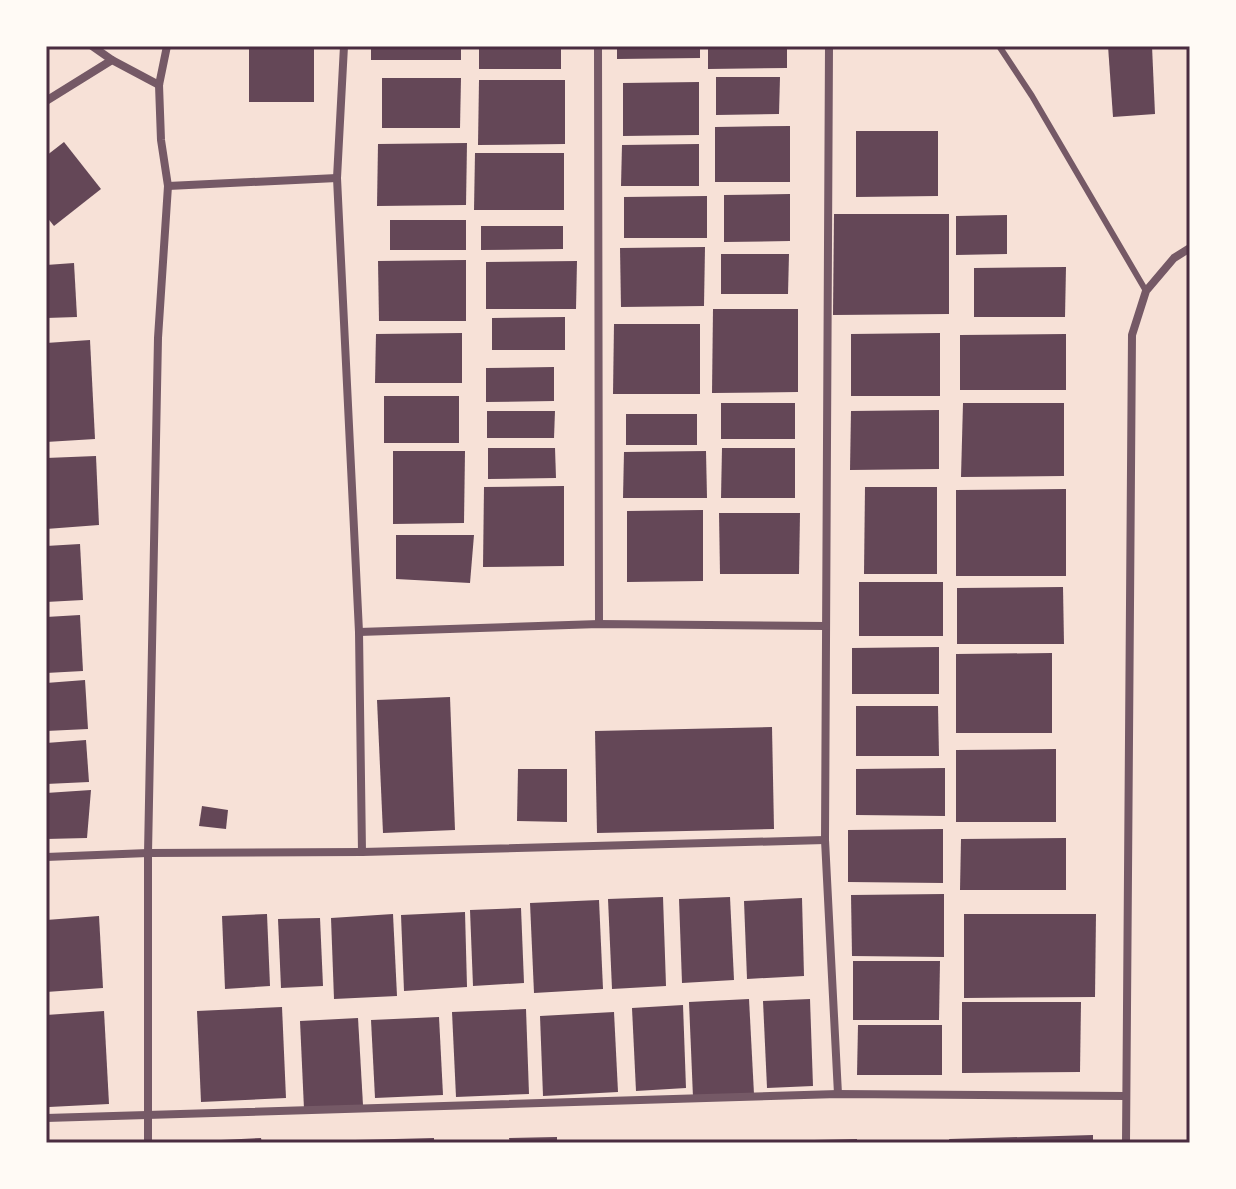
<svg xmlns="http://www.w3.org/2000/svg" width="1236" height="1189" viewBox="0 0 1236 1189" font-family="Inter,sans-serif">
<rect width="100%" height="100%" fill="#f7e1d7"/>
<g fill="#644757">
<rect x="249" y="46" width="65" height="56"/>
<rect x="371" y="46" width="90" height="14"/>
<rect x="479" y="46" width="82" height="23"/>
<polygon points="617,46 700,46 700,58 617,59"/>
<polygon points="708,46 787,46 787,68 708,69"/>
<polygon points="1108,46 1152,46 1155,114 1113,117"/>
<polygon points="716,77 780,77 779,114 716,115"/>
<polygon points="382,78 461,78 460,128 382,128"/>
<polygon points="479,80 565,80 565,144 478,145"/>
<polygon points="699,82 699,135 623,136 623,83"/>
<polygon points="790,126 790,182 715,182 715,127"/>
<polygon points="856,131 938,131 938,196 856,197"/>
<polygon points="64,142 101,189 54,226 46,216 46,156"/>
<polygon points="467,143 466,205 377,206 378,144"/>
<polygon points="699,144 699,186 621,186 622,145"/>
<polygon points="475,153 564,153 564,210 474,210"/>
<polygon points="790,194 790,241 724,242 724,195"/>
<polygon points="707,196 707,238 624,238 624,197"/>
<polygon points="834,214 949,214 949,314 833,315"/>
<polygon points="1007,215 1007,254 956,255 956,216"/>
<rect x="390" y="220" width="76" height="30"/>
<polygon points="481,226 563,226 563,249 481,250"/>
<polygon points="705,247 704,306 621,307 620,248"/>
<polygon points="721,254 789,254 788,294 721,294"/>
<polygon points="466,260 466,321 379,321 378,261"/>
<polygon points="577,261 576,309 486,309 486,262"/>
<polygon points="74,263 77,317 46,318 46,265"/>
<polygon points="1066,267 1065,317 974,317 974,268"/>
<polygon points="713,309 798,309 798,392 712,393"/>
<polygon points="565,317 565,350 492,350 492,318"/>
<polygon points="614,324 700,324 700,394 613,394"/>
<polygon points="462,333 462,383 375,383 376,334"/>
<polygon points="940,333 940,396 851,396 851,334"/>
<polygon points="1066,334 1066,390 960,390 960,335"/>
<polygon points="90,340 95,439 46,442 46,343"/>
<polygon points="554,367 554,401 486,402 486,368"/>
<rect x="384" y="396" width="75" height="47"/>
<rect x="721" y="403" width="74" height="36"/>
<polygon points="963,403 1064,403 1064,476 961,477"/>
<polygon points="939,410 939,469 850,470 851,411"/>
<polygon points="487,411 555,411 554,438 487,438"/>
<rect x="626" y="414" width="71" height="31"/>
<polygon points="488,448 555,448 556,478 488,479"/>
<polygon points="722,448 795,448 795,498 721,498"/>
<polygon points="393,451 465,451 464,523 393,524"/>
<polygon points="706,451 707,498 623,498 624,452"/>
<polygon points="96,456 99,525 46,529 46,458"/>
<polygon points="564,486 564,566 483,567 484,487"/>
<polygon points="865,487 937,487 937,574 864,574"/>
<polygon points="1066,489 1066,576 956,576 956,490"/>
<polygon points="703,510 703,581 627,582 627,511"/>
<polygon points="719,513 800,513 799,574 720,574"/>
<polygon points="396,535 474,535 470,583 396,579"/>
<polygon points="80,544 83,600 46,602 46,546"/>
<rect x="859" y="582" width="84" height="54"/>
<polygon points="1063,587 1064,644 957,644 957,588"/>
<polygon points="80,615 83,671 46,673 46,617"/>
<polygon points="939,647 939,694 852,694 852,648"/>
<polygon points="1052,653 1052,733 956,733 956,654"/>
<polygon points="85,680 88,729 46,731 46,683"/>
<polygon points="450,697 455,830 383,833 377,700"/>
<polygon points="856,706 938,706 939,756 856,756"/>
<polygon points="772,727 774,829 597,833 595,731"/>
<polygon points="86,740 89,782 46,784 46,743"/>
<polygon points="1056,749 1056,822 956,822 956,750"/>
<polygon points="945,768 945,816 856,815 856,769"/>
<polygon points="518,769 567,769 567,822 517,821"/>
<polygon points="91,790 87,838 46,839 46,793"/>
<polygon points="202,806 228,810 226,829 199,826"/>
<polygon points="943,829 943,883 848,882 848,830"/>
<polygon points="1066,838 1066,890 960,890 961,839"/>
<polygon points="944,894 944,957 852,956 851,895"/>
<polygon points="663,897 666,986 612,989 608,899"/>
<polygon points="730,897 734,980 682,983 679,899"/>
<polygon points="802,898 804,976 747,979 744,901"/>
<polygon points="599,900 603,989 534,993 530,903"/>
<polygon points="521,908 524,983 473,986 470,910"/>
<polygon points="465,912 467,987 404,991 401,915"/>
<polygon points="267,914 270,986 225,989 222,916"/>
<polygon points="393,914 397,996 334,999 331,918"/>
<polygon points="964,914 1096,914 1095,997 964,998"/>
<polygon points="99,916 103,988 46,992 46,920"/>
<polygon points="320,918 323,986 281,988 278,919"/>
<polygon points="853,961 940,961 939,1020 853,1020"/>
<polygon points="749,999 754,1094 693,1097 689,1002"/>
<polygon points="810,999 813,1086 767,1088 763,1001"/>
<polygon points="962,1002 1081,1002 1080,1072 962,1073"/>
<polygon points="683,1005 686,1088 636,1091 632,1008"/>
<polygon points="282,1007 286,1098 201,1102 197,1011"/>
<polygon points="526,1009 529,1094 456,1097 452,1012"/>
<polygon points="104,1011 109,1104 49,1107 46,1015"/>
<polygon points="614,1012 618,1092 543,1096 540,1016"/>
<polygon points="439,1017 443,1095 375,1098 371,1020"/>
<polygon points="358,1018 363,1105 304,1109 300,1021"/>
<polygon points="858,1025 942,1025 942,1075 857,1075"/>
<polygon points="1093,1135 1093,1143 950,1143 949,1139"/>
<polygon points="557,1137 557,1143 510,1143 509,1138"/>
<polygon points="261,1138 262,1143 201,1143 201,1141"/>
<polygon points="434,1138 434,1143 355,1143 355,1140"/>
<polygon points="857,1139 857,1143 814,1143 814,1140"/>
</g>
<g fill="none" stroke-linecap="round" stroke-linejoin="round">
<polyline stroke="#755966" stroke-width="6" points="999,46 1032,96 1146,291"/>
<g stroke="#755966" stroke-width="8">
<polyline points="92,46 112,60"/>
<polyline points="344,46 337,178 359,632 362,852"/>
<polyline points="598,46 599,624"/>
<polyline points="829,46 825,840 838,1094"/>
<polyline points="46,101 112,60 159,85"/>
<polyline points="168,186 337,178"/>
<polyline points="359,632 599,624 826,626"/>
<polyline points="46,857 148,853 362,852 825,840"/>
<polyline points="46,1118 838,1094 1126,1096"/>
<polyline points="148,1143 148,853 158,338 168,186 161,140 159,85 167,46"/>
<polyline points="1126,1143 1132,335 1146,291 1174,258 1190,248"/>
</g>
</g>
<rect width="1236" height="1189" fill="none" stroke="#fffaf5" stroke-width="96"/>
<rect x="48" y="48" width="1140" height="1093" fill="none" stroke="#4a2c40" stroke-width="3"/>
</svg>
